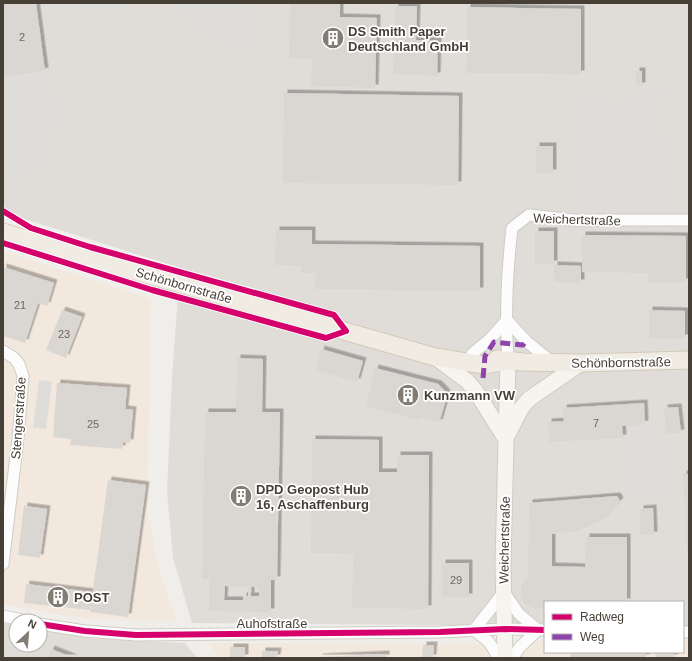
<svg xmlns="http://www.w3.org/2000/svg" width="692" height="661" viewBox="0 0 692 661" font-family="Helvetica,sans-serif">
<defs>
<filter id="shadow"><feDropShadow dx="3.5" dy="-3.5" stdDeviation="0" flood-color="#0004"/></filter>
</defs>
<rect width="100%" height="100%" fill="#f0eeea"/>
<g fill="#f3e8dd">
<polygon points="3,251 151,299 147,510 159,570 177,621 89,619 3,605"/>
<polygon points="519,640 545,640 545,652 683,652 683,640 689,640 689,658 519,658"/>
<polygon points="209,643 489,644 489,658 219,658"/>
</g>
<g fill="#e0ddd8">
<polygon points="3,3 689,3 689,627 683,627 683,602 545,602 545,626 192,623 173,558 167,492 172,378 179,280 181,268 15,216 3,208"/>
<polygon points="3,623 16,625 16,645 40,645 40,629 89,638 185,643 197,658 3,658"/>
</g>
<g fill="#dfddda">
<polygon points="40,3 126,3 125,8 41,6"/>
<polygon points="175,3 235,3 252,15 252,48 223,44 175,12"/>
<polygon points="50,71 58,119 37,172 3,177 3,80"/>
<polygon points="646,87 665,89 661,101 660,121 672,197 676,213 580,211 581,99 628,102"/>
<polygon points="39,380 52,381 46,429 33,428"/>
<polygon points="645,423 675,459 676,493 623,494 622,426"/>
<polygon points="648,561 689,562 689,619 683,618 683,602 647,602"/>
</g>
<g fill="#dad7d3" fill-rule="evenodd" filter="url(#shadow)">
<polygon points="3,3 36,3 45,71 3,77"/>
<polygon points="290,3 340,3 340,17 377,18 375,88 311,86 312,58 289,58"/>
<polygon points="395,6 417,6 416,40 438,41 437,76 393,74"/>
<polygon points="467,7 581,9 581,74 466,73"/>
<rect x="636" y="71" width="6" height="15"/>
<polygon points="284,93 459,96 458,185 283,183"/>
<rect x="536" y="146" width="17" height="27"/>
<polygon points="276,230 312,230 312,244 480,246 480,291 315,289 316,273 301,273 301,266 275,265"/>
<rect x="535" y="231" width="19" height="33"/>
<polygon points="582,235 686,236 686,282 648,282 648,273 582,272"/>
<polygon points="554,265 581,266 581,283 554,282"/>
<polygon points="3,267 54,283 47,306 38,303 25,343 3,336"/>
<polygon points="62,310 82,317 66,358 46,350"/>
<polygon points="649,310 685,311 685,338 649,338"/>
<polygon points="321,349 363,361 357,382 316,370"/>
<path d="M237 358 263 359 262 412H280L277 580H271V612L209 611V579H202L205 412H236ZM225 586 248 587V596H243V600H224ZM251 587H259V596H251Z"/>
<polygon points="375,368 438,384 445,391 450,399 445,403 439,423 420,417 419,420 366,406"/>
<polygon points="57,383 127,388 125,409 133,410 130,443 123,442 122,449 70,445 71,439 53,437"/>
<polygon points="644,403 645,424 622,426 623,438 549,442 548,422 564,421 563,408"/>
<polygon points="678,407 681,433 666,434 664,408"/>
<polygon points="312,439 379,440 379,472 397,472 397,455 429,455 428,609 352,608 353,554 311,553"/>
<polygon points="683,474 689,474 689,556 687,556"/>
<polygon points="108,480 146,485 128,617 90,612"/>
<polygon points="617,496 620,501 602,520 578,531 552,534 552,566 585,567 586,537 627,537 627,602 545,602 545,607 537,609 530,607 524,603 521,596 521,586 528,577 529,503"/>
<polygon points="24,506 47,509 40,558 18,555"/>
<polygon points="653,508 654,535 640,535 640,509"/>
<rect x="442" y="563" width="27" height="34"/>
<polygon points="26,584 92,592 90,610 24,603"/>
<polygon points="423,645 434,645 433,658 422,658"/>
<rect x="230" y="647" width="15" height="11"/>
<polygon points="51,649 74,658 48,658"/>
<polygon points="262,651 278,651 277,658 262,658"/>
<rect x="570" y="652" width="76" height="6"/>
<polygon points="655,652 673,652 674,658 656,658"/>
<polygon points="386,654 386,658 319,658 319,657"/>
</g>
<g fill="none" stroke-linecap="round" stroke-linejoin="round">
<g stroke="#ceccc8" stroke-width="13">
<g id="street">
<polyline points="507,320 526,341 553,363"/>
<polyline points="3,351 14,358 19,364 23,376 18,439 3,564"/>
<polyline points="472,354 490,339 507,320"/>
<path d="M508 361C505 317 507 272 512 228L529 215 573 220H689"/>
<polyline points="3,616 27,621"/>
<polyline points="40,624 85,631 136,635 440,632 505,629 545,630"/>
<polyline points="474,630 504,592 519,614 538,630"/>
<polyline points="474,630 489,642 499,658"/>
<polyline points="683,632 689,632"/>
<polyline points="512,658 520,647 538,630"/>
</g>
</g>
<g stroke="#cfcbc1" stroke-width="17">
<g id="secondary">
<polyline points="435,357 467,381 475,390 505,438"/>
<polyline points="508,434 522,407 529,399 581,363"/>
<polyline points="505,658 503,564 508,361"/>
</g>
</g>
<g stroke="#d2c9b8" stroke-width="19">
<g id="primary">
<polyline points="3,232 96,260 435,357 484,365 508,361"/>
<polyline points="497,359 523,362 581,363 689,360"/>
</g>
</g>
<use href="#street" stroke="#fdfcfc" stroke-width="11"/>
<use href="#secondary" stroke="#f6f4ef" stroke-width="15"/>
<use href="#primary" stroke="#f1ece3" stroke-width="17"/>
<polyline stroke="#8e44ad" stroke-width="5" stroke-dasharray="10 5" stroke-linecap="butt" points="483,378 485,356 494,342 523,345 526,341"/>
<g stroke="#fff" stroke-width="8">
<g id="cycleway">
<polyline points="3,211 31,228 90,247 334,315 346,331 326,338 152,290 3,243"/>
<polyline points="40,624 85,631 136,635 440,632 505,629 545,630"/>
</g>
</g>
<use href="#cycleway" stroke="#d6006c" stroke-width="6"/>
</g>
<defs>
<g id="building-disc" transform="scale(1.15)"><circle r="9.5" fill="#827c75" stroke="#fff"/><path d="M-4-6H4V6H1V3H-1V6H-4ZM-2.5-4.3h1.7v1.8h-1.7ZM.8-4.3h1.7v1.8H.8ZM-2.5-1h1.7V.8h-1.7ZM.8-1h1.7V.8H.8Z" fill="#fff"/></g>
</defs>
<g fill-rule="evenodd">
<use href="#building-disc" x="333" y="38"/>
<use href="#building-disc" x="408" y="395"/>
<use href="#building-disc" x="241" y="496"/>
<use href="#building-disc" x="58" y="597"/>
</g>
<g text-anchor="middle" stroke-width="3.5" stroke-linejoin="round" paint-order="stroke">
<g font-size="11" fill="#6c665e">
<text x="22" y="41">2</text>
<text x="20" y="309">21</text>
<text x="64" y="338">23</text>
<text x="596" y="427">7</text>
<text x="93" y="428">25</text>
<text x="456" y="584">29</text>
</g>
<g font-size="13" font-weight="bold" fill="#463f36" stroke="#fff" text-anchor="start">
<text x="348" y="36">DS Smith Paper<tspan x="348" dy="15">Deutschland GmbH</tspan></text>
<text x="424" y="400">Kunzmann VW</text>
<text x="256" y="494">DPD Geopost Hub<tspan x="256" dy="15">16, Aschaffenburg</tspan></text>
<text x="74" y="602">POST</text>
</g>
<g font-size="13" fill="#463f36" stroke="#fff">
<text transform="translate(577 219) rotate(2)" y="5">Weichertstraße</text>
<text transform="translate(184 285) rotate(16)" y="5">Schönbornstraße</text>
<text transform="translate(621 362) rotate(-1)" y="5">Schönbornstraße</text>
<text transform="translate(18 418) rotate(-86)" y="5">Stengerstraße</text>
<text transform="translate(504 540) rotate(-89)" y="5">Weichertstraße</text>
<text x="272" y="628">Auhofstraße</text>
</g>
</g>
<rect width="692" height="661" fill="none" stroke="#463f36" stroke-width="8"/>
<rect x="544" y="601" width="140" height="52" fill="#ffffff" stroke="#b5b2af"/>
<rect x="552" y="614" width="20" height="6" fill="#d6006c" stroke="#b5b2af"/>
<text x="580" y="621" font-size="12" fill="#463f36">Radweg</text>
<rect x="552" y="634" width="20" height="6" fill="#8e44ad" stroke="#b5b2af"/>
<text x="580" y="641" font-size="12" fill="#463f36">Weg</text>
<g transform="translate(28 633) rotate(26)"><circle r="19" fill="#ffffff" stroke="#b5b2af"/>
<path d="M0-3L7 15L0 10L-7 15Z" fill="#827c75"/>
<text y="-6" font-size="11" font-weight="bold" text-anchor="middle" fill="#463f36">N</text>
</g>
</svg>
